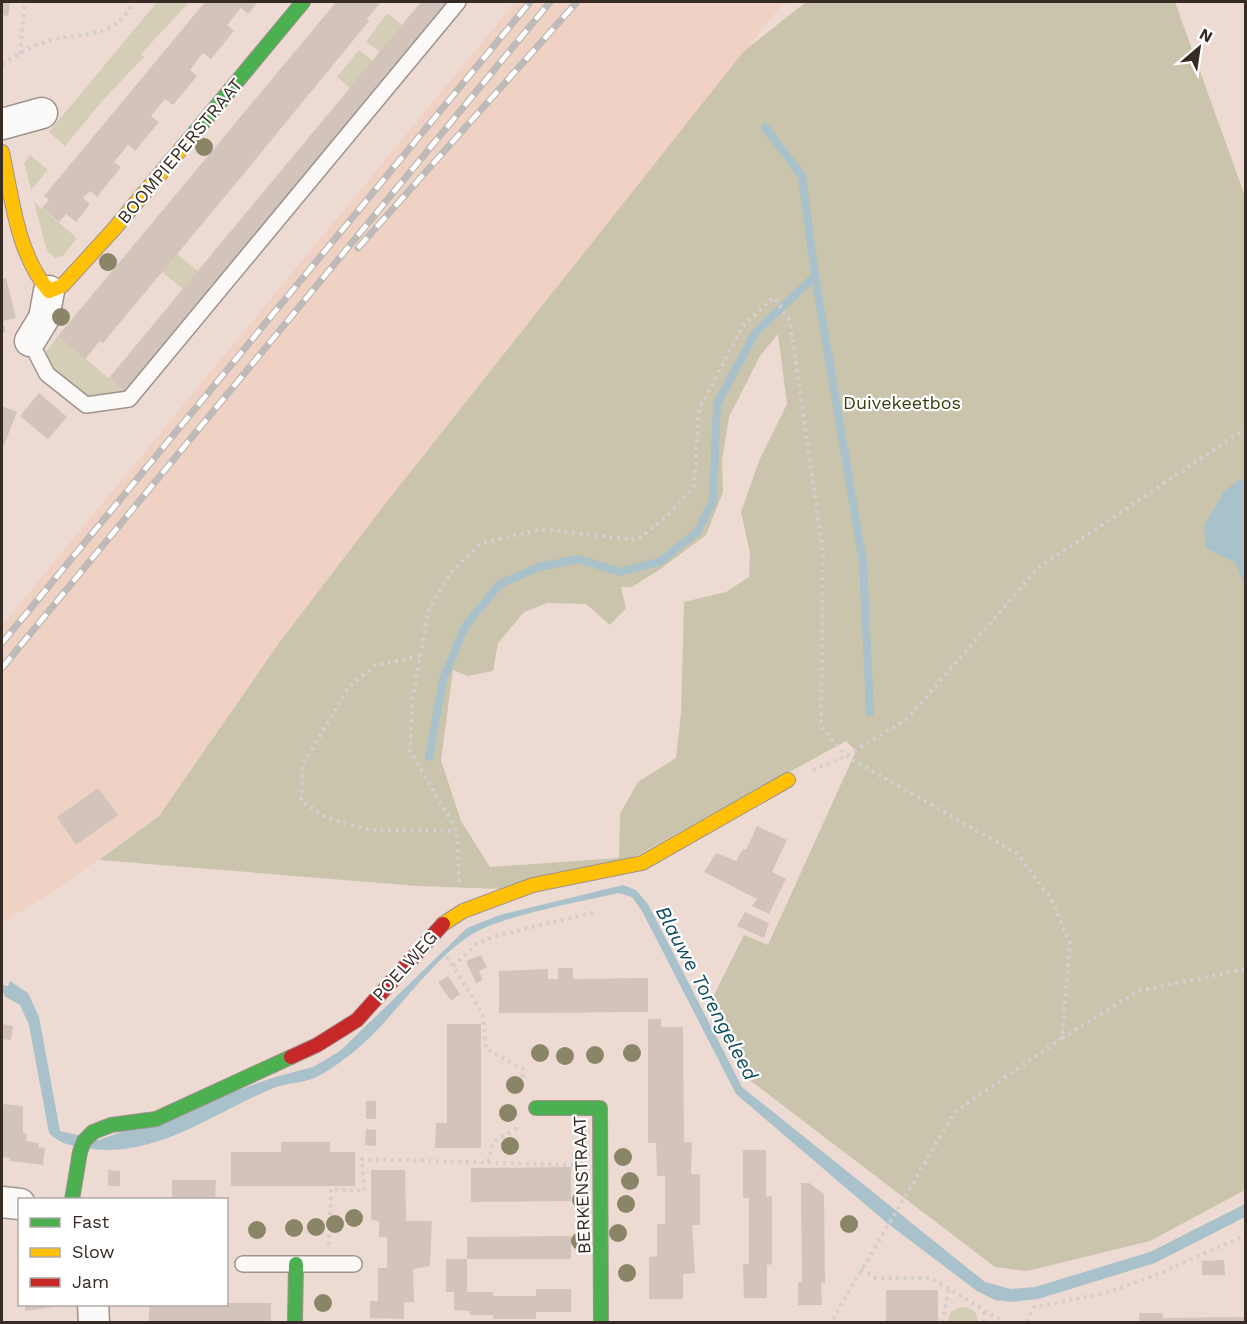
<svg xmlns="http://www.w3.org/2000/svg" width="1247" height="1324" viewBox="0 0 1247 1324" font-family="'Work Sans',sans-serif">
<rect width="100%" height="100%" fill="#eddbd3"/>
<polygon fill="#f0d2c4" points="515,2 784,2 385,504 279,643 159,816 59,888 2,923 2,625"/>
<g fill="#d4ceb6">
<polygon points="157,2 189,2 141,54 144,57 103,100 65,146 49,132"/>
<polygon points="387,13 402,25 380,52 366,42"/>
<polygon points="359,50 373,61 350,88 337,77"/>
<polygon points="30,155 48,170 31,190 24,163"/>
<polygon points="34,202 77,238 63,256 55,258 47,251"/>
<polygon points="177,254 198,271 183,289 162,272"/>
<polygon points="58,336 125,392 86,396 54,369 45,353"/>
<path d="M961 1307C971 1307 978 1312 978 1322H947L951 1312Z"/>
</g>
<path fill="#c9c4ab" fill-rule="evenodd" d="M806 2H1175L1245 196V1190L1150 1241 1027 1271 995 1267 751 1081 711 1001 744 935 768 945 856 751 846 741 612 869 500 889 417 886 99 860 159 816 279 643 385 504 744 51ZM778 334 787 404 759 461 741 512 750 553 749 577 726 592 684 602 681 714 676 758 638 782 620 814 619 858 490 867 461 821 441 760 453 670 468 676 493 671 498 643 524 612 547 603 586 604 610 625 626 608 621 587H632L659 570 706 535 723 492 722 460 729 417 760 356Z"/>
<g fill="#a8c1cb">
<polygon points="1245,477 1245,588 1236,563 1206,548 1204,526 1225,490"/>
<path d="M623 885 636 890 648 904 742 1087 985 1282 1011 1289 1035 1287 1150 1252 1245 1204V1217L1155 1263 1038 1299 1012 1302 995 1300 977 1291 887 1223 736 1094 642 911 632 897 618 893C581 902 498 916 469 936 421 969 391 1026 343 1060 334 1067 322 1075 312 1079 300 1083 288 1083 276 1087 214 1112 156 1160 85 1148 69 1145 60 1144 49 1133L29 1025 20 1005 4 996 10 981 28 993 39 1017 60 1131 99 1140 275 1077 313 1067 340 1051 467 928 500 915Z"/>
</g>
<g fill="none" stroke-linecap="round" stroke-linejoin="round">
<g stroke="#a8c1cb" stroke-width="8">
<polyline points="765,127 802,176 815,276 863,562 870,712"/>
<polyline points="429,757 443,680 465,626 500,584 539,567 578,559 620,572 661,561 697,532 713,501 717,404 755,333 815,276"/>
<polyline points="2,989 16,992"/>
</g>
</g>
<g fill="#d2c4bb">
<polygon points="2,2 10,2 8,16 2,15"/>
<polygon points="205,2 258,2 248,14 241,8 227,25 234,31 211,59 203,53 190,70 197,76 173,105 165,99 151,116 159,122 135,151 128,145 114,162 121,167 97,197 90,191 83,198 90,204 76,222 66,214 59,222 42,208 49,200 44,196"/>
<polygon points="336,2 381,2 367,19 369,21 237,182 103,343 100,341 85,359 58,336"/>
<polygon points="421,2 449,2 125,392 109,378"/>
<polygon points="6,278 16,318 3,321 6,332 2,333 2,279"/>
<polygon points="39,393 67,417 48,439 20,416"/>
<polygon points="2,406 17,412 2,450"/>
<polygon points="98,788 118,815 76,845 57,817"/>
<polygon points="757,826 787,840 772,872 786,879 769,914 752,906 757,899 704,872 716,853 736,861 743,849 746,850"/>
<polygon points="745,912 769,923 764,938 737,926"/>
<polygon points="481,955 487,967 479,971 483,980 476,983 466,961"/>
<polygon points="558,968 573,968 573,979 648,978 648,1012 499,1013 499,971 548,969 548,979 558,979"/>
<polygon points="448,976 460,994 451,1001 438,982"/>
<polygon points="648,1019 661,1019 661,1027 683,1027 684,1142 692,1142 691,1174 700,1174 700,1225 692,1225 695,1273 683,1274 683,1299 649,1299 649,1257 657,1256 657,1224 665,1224 665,1176 657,1176 656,1143 648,1143"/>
<polygon points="2,1024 13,1026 11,1040 2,1039"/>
<polygon points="447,1024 481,1024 481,1148 435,1148 436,1123 447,1123"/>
<rect x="366" y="1101" width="10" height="18"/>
<polygon points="2,1104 23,1106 23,1133 27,1134 26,1141 39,1143 38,1147 45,1148 43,1165 10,1161 10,1158 2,1157"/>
<polygon points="366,1129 376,1130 376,1146 365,1145"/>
<polygon points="281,1142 330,1142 330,1152 355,1152 355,1186 231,1186 231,1152 281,1152"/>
<polygon points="743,1150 766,1150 766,1197 772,1196 772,1264 767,1265 767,1298 744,1298 743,1264 749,1264 749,1198 743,1198"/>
<polygon points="571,1167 571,1201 471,1202 471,1168"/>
<polygon points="108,1170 120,1171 120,1186 108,1186"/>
<polygon points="371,1170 405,1170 406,1221 432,1221 430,1266 413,1269 414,1302 404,1302 404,1319 370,1318 370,1301 378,1301 378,1268 387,1268 387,1237 379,1237 379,1221 371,1220"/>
<polygon points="172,1180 216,1180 215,1200 172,1200"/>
<polygon points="801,1183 809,1183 824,1194 825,1283 821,1283 822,1305 798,1305 798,1282 802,1282"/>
<polygon points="571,1236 571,1259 467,1259 467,1237"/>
<polygon points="446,1259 467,1259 467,1292 493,1292 493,1296 536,1296 536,1289 571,1289 571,1312 536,1312 536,1319 493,1319 493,1315 470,1315 470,1311 454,1310 454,1292 446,1292"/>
<polygon points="1224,1260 1225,1275 1202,1275 1202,1261"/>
<rect x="886" y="1290" width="52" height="32"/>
<polygon points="226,1303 271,1303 271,1322 149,1322 149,1305"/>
<polygon points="25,1305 54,1305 54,1307 25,1311"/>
<polygon points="1139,1313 1162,1313 1163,1318 1245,1317 1245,1322 1139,1322"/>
</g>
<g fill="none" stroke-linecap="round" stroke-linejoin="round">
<g stroke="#9f928c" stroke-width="18">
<g id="lane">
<polyline points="30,341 47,374 86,405 129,399 458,2"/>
<polyline points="243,1264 354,1264"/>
</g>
</g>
<g stroke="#9f928c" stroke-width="33">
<g id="street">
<polyline points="2,124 42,113"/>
<polyline points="30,341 44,318 49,291"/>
<polyline points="2,1202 20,1204"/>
<polyline points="93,1304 94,1322"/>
</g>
</g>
<g stroke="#9f928c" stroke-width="16">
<g id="fast">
<polyline points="191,137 303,2"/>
<polyline points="536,1108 600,1108 601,1322"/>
<polyline points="72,1200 80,1152 84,1141 93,1132 111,1125 156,1119 291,1057"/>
<polyline points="295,1322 296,1264"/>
</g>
</g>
<g stroke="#9f928c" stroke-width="16">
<g id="slow">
<path d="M2 152C12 198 17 254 49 291L62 286 114 229 191 137"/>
<polyline points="443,924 463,911 533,885 642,863 788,780"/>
</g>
</g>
<g stroke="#9f928c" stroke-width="16">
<polyline id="jam" points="291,1057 317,1045 357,1020 443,924"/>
</g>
<g stroke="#d4cecc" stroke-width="4" stroke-dasharray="3 4.5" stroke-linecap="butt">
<polyline points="20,54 25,2"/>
<path d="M2 64C17 55 31 46 48 41 83 30 115 42 133 2"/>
<polyline points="420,656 374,666 348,688 303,765 301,801 328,818 370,830 456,831"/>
<polyline points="813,770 846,756 907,719 1038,568 1246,428"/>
<polyline points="459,882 457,831 410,751 412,701 428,612 450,573 480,544 541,529 637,540 665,518 694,486 699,409 743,326 774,297 790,321 823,552 821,726 846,756 1018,854 1052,901 1070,942 1062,1038 955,1112 831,1322"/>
<polyline points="447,957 483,1015 486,1049 523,1069 523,1082"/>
<polyline points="453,966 477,944 495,936 595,912"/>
<polyline points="1062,1038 1138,991 1246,969"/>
<polyline points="488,1162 493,1142 518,1128"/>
<polyline points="329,1245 331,1189 364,1191 362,1159 573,1165"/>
<polyline points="861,1269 876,1278 931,1278 1004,1322"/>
<polyline points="984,1312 984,1322"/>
<polyline points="942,1322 949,1289"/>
<polyline points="1027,1322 1034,1307 1106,1293 1158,1274 1246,1235"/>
</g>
<use href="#lane" stroke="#fcfaf8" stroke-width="15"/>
<use href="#street" stroke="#fcfaf8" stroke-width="30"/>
<use href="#fast" stroke="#4caf50" stroke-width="14"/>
<use href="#slow" stroke="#ffc107" stroke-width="14"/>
<use href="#jam" stroke="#c62828" stroke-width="14"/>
<g stroke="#bebab8" stroke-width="7">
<g id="rail">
<polyline points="358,248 577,2"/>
<polyline points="2,643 530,2"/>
<polyline points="2,668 550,2"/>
</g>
</g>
<use href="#rail" stroke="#fff" stroke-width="4.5" stroke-dasharray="14" stroke-linecap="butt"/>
</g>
<g fill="#8b8568">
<circle cx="204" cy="147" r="9"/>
<circle cx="108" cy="262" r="9"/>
<circle cx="61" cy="317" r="9"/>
<circle cx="540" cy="1053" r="9"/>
<circle cx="632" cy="1053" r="9"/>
<circle cx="595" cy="1055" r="9"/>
<circle cx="565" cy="1056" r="9"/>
<circle cx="515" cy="1085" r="9"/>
<circle cx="508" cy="1113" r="9"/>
<circle cx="510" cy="1146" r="9"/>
<circle cx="623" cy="1157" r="9"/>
<circle cx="630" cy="1181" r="9"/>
<circle cx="581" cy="1200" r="9"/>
<circle cx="626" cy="1204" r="9"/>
<circle cx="354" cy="1218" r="9"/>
<circle cx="335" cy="1224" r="9"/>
<circle cx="849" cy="1224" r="9"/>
<circle cx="316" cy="1227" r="9"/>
<circle cx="294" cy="1228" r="9"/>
<circle cx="257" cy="1230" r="9"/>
<circle cx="618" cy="1233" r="9"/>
<circle cx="580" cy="1241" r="9"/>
<circle cx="627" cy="1273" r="9"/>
<circle cx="323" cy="1303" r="9"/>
</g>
<g text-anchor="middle" stroke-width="4.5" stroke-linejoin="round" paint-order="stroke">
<g font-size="18" fill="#372b25" stroke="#fff">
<text transform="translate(180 151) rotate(-50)" y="6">BOOMPIEPERSTRAAT</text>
<text transform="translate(405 966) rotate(-48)" y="6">POELWEG</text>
<text transform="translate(582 1185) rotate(-92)" y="6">BERKENSTRAAT</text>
</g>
<g font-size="18" fill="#3a3f10" stroke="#fff">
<text x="902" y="409">Duivekeetbos</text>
</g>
<g font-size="20" font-style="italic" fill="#104e60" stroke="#fff">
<text transform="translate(707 993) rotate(62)" y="7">Blauwe Torengeleed</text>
</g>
</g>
<rect width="1247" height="1324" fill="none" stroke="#372b25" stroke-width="6"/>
<rect x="18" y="1198" width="210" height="108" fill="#ffffff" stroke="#afaaa8" stroke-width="1.5"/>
<rect x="30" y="1218" width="30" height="9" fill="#4caf50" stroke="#afaaa8" stroke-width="1.5"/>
<text x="72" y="1228" font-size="18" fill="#372b25">Fast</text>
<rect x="30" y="1248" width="30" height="9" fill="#ffc107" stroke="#afaaa8" stroke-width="1.5"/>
<text x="72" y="1258" font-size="18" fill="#372b25">Slow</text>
<rect x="30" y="1278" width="30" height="9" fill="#c62828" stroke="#afaaa8" stroke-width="1.5"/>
<text x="72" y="1288" font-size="18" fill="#372b25">Jam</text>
<g transform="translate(1199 48) rotate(29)" stroke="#ffffff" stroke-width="4.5" paint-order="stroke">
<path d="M0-4.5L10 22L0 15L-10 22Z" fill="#372b25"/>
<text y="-9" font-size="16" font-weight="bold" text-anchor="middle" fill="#372b25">N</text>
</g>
</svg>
